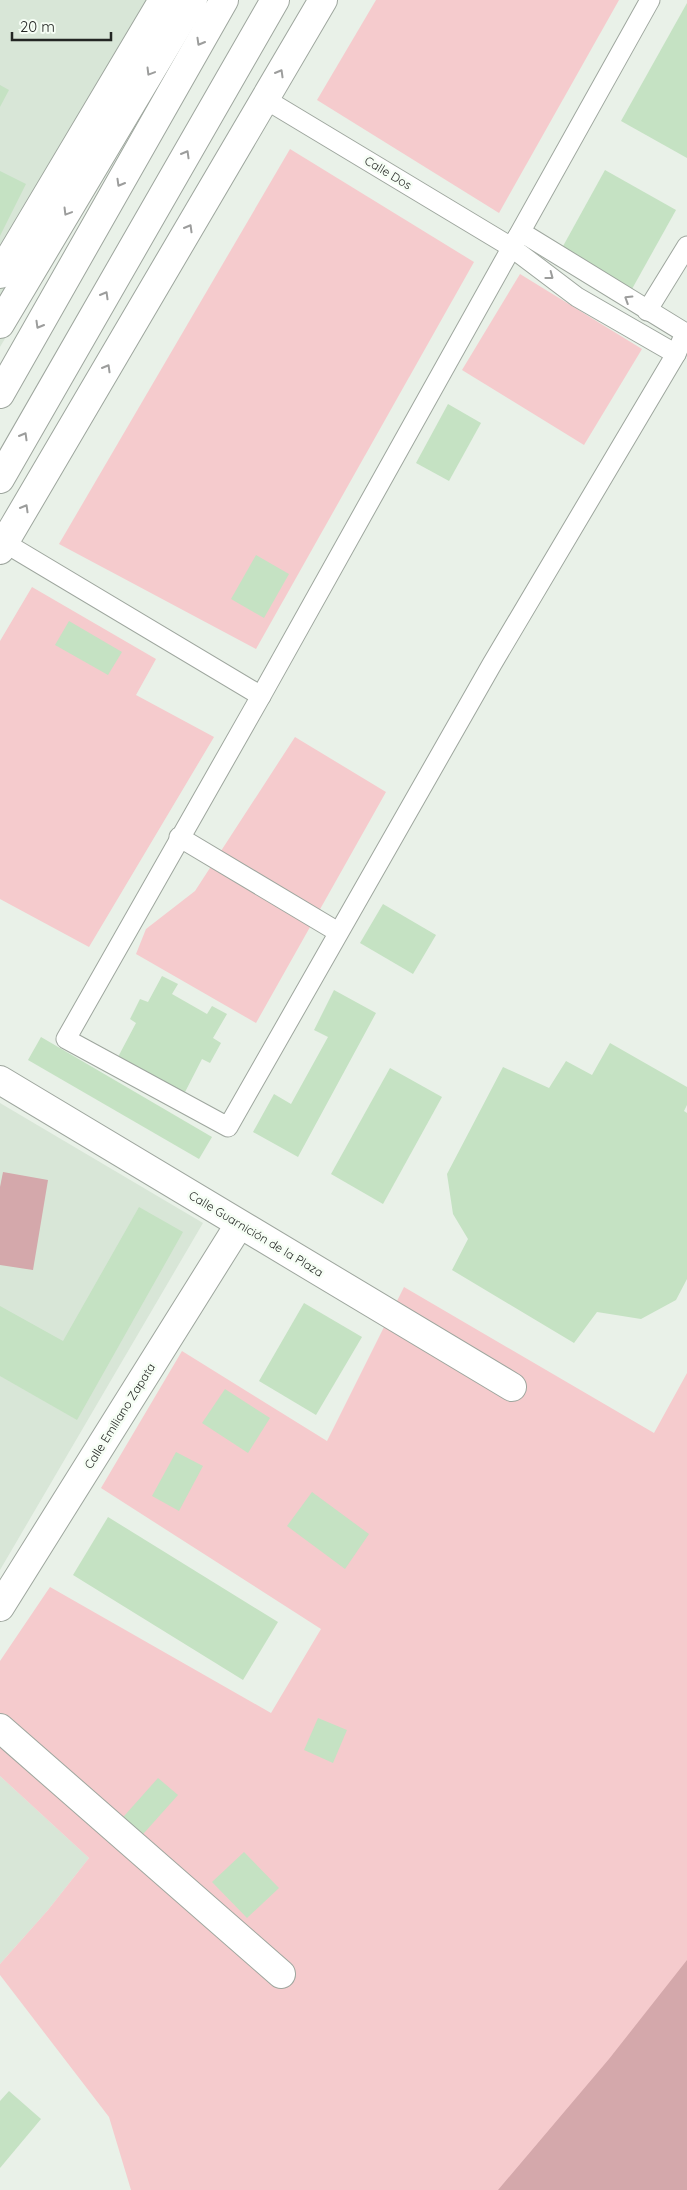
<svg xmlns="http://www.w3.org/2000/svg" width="687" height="2190" viewBox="0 0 687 2190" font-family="Quicksand,sans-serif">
<rect width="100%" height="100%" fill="#e9f1e8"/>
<g fill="#d8e6d7">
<polygon points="0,0 206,0 0,347"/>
<polygon points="0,1103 203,1223 0,1570"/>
<polygon points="0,1776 89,1858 48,1910 0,1964"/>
</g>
<g fill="#f5cbcd">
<polygon points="376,0 619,0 499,213 317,100"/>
<polygon points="290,149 474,262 256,649 59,544"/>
<polygon points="520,274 642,349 584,445 462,370"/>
<polygon points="32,587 156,659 136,695 214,737 89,947 0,899 0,641"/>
<polygon points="295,737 386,792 256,1023 136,954 146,929 195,891"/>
<polygon points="404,1287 654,1433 687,1373 687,2190 131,2190 109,2117 0,1975 0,1964 48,1910 89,1858 0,1776 0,1661 50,1587 271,1713 321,1629 101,1488 182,1351 327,1441"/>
</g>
<g fill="#d4a8ab">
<polygon points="3,1172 48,1180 33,1270 0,1265 0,1187"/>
<polygon points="687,1960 687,2190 498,2190 609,2059"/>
</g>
<g fill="#c5e2c3">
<polygon points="687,3 687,158 621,121"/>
<polygon points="0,85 9,90 0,107"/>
<polygon points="605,170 676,210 632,289 562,248"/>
<polygon points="0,171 26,184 0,236"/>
<polygon points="448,404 481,423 449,481 416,463"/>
<polygon points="256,555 289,574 264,618 231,599"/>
<polygon points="69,621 122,652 108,675 55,645"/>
<polygon points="383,904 436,935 413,974 360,943"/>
<polygon points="162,976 178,984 172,994 207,1014 212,1006 227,1014 213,1038 221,1043 210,1063 202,1059 184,1094 118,1057 136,1023 130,1019 140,999 148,1002"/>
<polygon points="334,990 376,1013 298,1157 253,1132 274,1094 291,1104 328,1037 314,1030"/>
<polygon points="41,1037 212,1137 199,1159 28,1060"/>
<polygon points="610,1043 687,1087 687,1105 684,1111 687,1113 687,1279 676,1300 641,1319 597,1312 574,1343 452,1270 468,1239 453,1214 447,1174 503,1067 549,1088 566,1061 592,1075"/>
<polygon points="390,1068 442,1097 383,1204 331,1174"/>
<polygon points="139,1207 183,1232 77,1420 0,1376 0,1306 63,1341"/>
<polygon points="304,1303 362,1337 316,1415 259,1381"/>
<polygon points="225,1389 270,1418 248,1453 202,1423"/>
<polygon points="176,1452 203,1466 179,1511 152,1496"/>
<polygon points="312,1492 369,1534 345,1569 287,1526"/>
<polygon points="108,1517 278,1622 243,1680 73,1575"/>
<polygon points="318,1718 347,1730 333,1763 304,1750"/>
<polygon points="158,1778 178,1795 136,1842 117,1824"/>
<polygon points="244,1852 279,1888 247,1918 212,1882"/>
<polygon points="9,2091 41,2119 0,2168 0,2101"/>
</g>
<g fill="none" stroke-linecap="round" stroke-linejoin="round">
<g stroke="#9ea69e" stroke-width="21">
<g id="service">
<polyline points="650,0 261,696 66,1039 228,1127 492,664 676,354 685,333"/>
<polyline points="265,99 511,247 577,297 676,354"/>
<polyline points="513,244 521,232 687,334"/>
<polyline points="647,311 687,246"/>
<polyline points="0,540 261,696"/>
<polyline points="179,837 338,932"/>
</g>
</g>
<g stroke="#9ea69e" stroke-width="30">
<polyline id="pedestrian" points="0,274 163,0"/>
</g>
<g stroke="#9ea69e" stroke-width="30">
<g id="minor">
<polyline points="0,1080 512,1387"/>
<polyline points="0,1607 239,1225"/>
<polyline points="0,1728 281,1974"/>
</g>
</g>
<g stroke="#9ea69e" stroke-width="30">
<g id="secondary">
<polyline points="0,324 193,0"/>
<polyline points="0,550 323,0"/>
</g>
</g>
<g stroke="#9ea69e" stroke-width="30">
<g id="primary">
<polyline points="0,394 224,0"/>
<polyline points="0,479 275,0"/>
</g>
</g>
<use href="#service" stroke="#fff" stroke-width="19"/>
<use href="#pedestrian" stroke="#fff" stroke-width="28"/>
<use href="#minor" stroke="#fff" stroke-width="28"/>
<use href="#secondary" stroke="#fff" stroke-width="28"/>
<use href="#primary" stroke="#fff" stroke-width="28"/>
</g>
<defs><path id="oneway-chevron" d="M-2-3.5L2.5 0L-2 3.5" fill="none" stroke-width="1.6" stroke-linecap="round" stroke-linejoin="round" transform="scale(1.25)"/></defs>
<g stroke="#9c9d9c">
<use href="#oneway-chevron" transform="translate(200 42) rotate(120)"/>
<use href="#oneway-chevron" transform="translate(150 72) rotate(121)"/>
<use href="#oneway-chevron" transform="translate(280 73) rotate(-60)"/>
<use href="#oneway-chevron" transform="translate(186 154) rotate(-60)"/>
<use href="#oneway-chevron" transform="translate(120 183) rotate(120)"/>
<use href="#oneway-chevron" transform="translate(67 212) rotate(121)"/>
<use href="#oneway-chevron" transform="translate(189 228) rotate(-60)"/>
<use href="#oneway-chevron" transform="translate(550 276) rotate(37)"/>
<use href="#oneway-chevron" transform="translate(105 295) rotate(-60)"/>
<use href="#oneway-chevron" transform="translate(628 299) rotate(-148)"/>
<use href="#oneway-chevron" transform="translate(39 325) rotate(120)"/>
<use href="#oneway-chevron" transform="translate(107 368) rotate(-60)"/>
<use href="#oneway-chevron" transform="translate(24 436) rotate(-60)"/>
<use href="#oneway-chevron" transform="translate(25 508) rotate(-60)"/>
</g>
<g text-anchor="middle" stroke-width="5" stroke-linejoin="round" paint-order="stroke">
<g font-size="12" fill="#232623" stroke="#f6fef5">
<text transform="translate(388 173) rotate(31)" y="4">Calle Dos</text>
<text transform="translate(256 1234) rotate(31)" y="4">Calle Guarnición de la Plaza</text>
<text transform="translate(120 1416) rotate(-58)" y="4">Calle Emiliano Zapata</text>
</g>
</g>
<path d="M12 32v8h99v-8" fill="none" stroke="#232623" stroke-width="2.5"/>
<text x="20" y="32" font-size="15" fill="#232623" stroke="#f6fef5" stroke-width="4" paint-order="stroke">20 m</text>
</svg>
